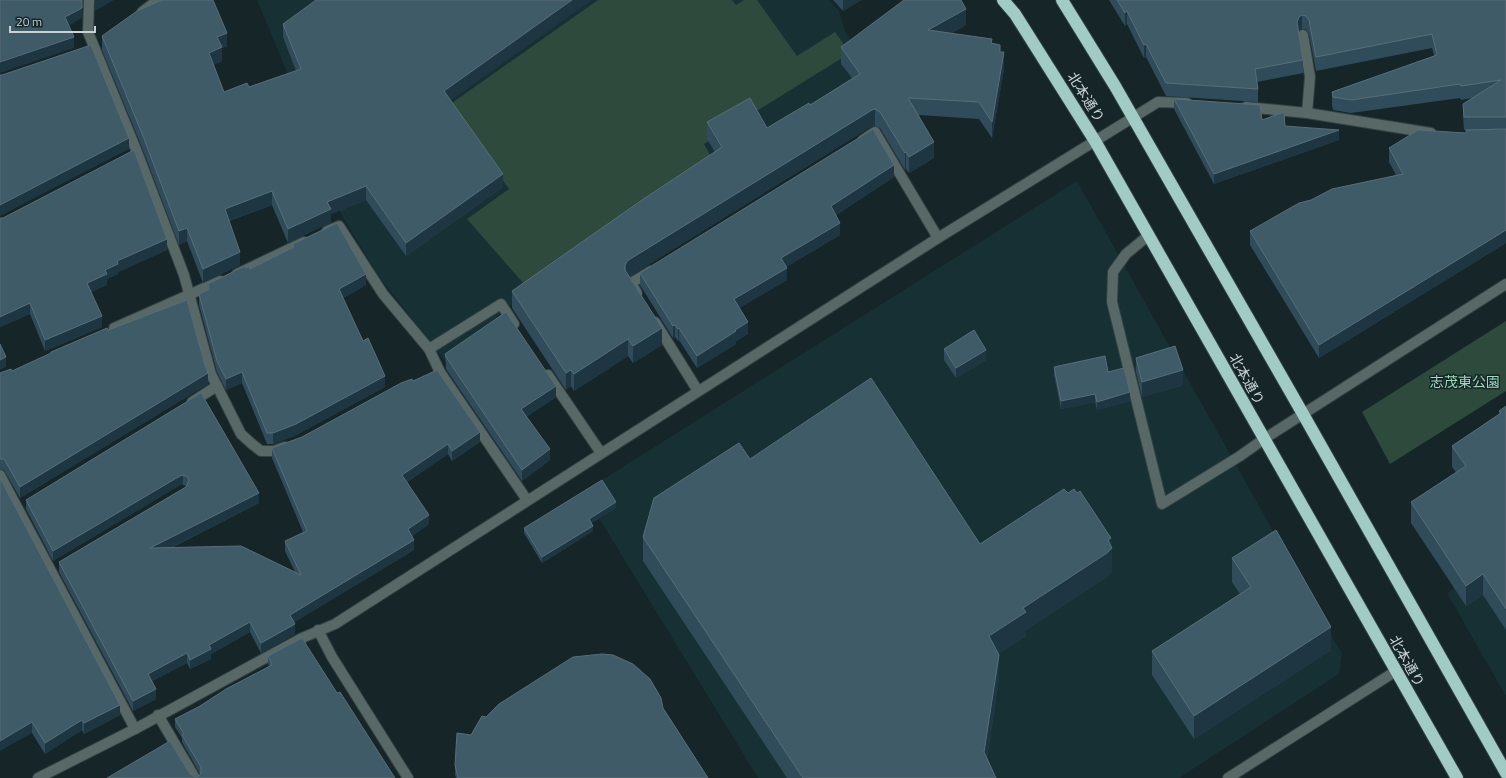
<svg xmlns="http://www.w3.org/2000/svg" width="1506" height="778" viewBox="0 0 1506 778" font-family="'Titillium Web','Noto Sans JP',sans-serif">
<rect width="100%" height="100%" fill="#152528"/>
<g fill="#173034">
<polygon points="257,0 829,0 839,11 845,31 869,68 679,189 503,311 472,344 446,363 378,275 346,223 336,203 318,161 287,72"/>
<polygon points="1077,181 1342,654 1339,674 1179,778 758,778 583,492"/>
<polygon points="1506,555 1506,696 1447,593"/>
</g>
<g fill="#2e4a3c">
<polygon points="598,0 732,0 736,5 744,0 757,0 797,56 835,32 850,53 704,144 714,162 525,285 467,219 509,189 449,105"/>
<polygon points="1506,321 1506,391 1390,464 1362,412"/>
</g>
<g fill="none" stroke-linecap="round" stroke-linejoin="round">
<g stroke="#324144" stroke-width="12">
<g id="minor">
<polyline points="89,0 88,32 137,152 184,275 211,374 241,434 252,444 261,451 274,451 285,447"/>
<polyline points="142,12 158,0"/>
<polyline points="1303,35 1310,77 1307,113"/>
<polyline points="1246,107 1307,113 1431,133"/>
<polyline points="863,140 875,132 938,238"/>
<polyline points="327,231 339,226 383,294 429,349 501,304 514,324"/>
<polyline points="1149,235 1126,254 1113,272 1112,302 1162,504 1240,456 1264,439 1506,284"/>
<polyline points="237,274 304,242"/>
<polyline points="637,293 631,283 651,271"/>
<polyline points="655,322 698,391"/>
<polyline points="114,328 220,281"/>
<polyline points="429,349 440,372 527,500"/>
<polyline points="548,375 601,453"/>
<polyline points="192,402 217,386"/>
<polyline points="0,475 135,729"/>
<polyline points="318,630 332,657 408,778"/>
<polyline points="158,715 195,778"/>
<polyline points="38,778 135,729 302,638 335,624 938,238 1158,102 1187,103"/>
<polyline points="1228,778 1396,671"/>
</g>
</g>
<g stroke="#324144" stroke-width="14">
<g id="highway">
<polyline points="1003,0 1015,14 1095,141 1457,778"/>
<polyline points="1062,0 1115,86 1303,414 1506,773"/>
</g>
</g>
<use href="#minor" stroke="#576866" stroke-width="10"/>
<use href="#highway" stroke="#a1cbc5" stroke-width="12"/>
</g>
<g fill="#304c5b">
<polygon points="833,0 861,0 843,11"/>
<polygon points="1109,0 1506,0 1506,243 1319,358 1250,245 1250,231 1396,175 1389,162 1389,148 1466,133 1466,130 1464,130 1463,117 1463,104 1472,98 1461,100 1460,98 1351,113 1333,110 1332,105 1332,92 1434,56 1432,48 1316,71 1309,34 1306,29 1302,29 1299,30 1298,32 1303,60 1303,73 1257,82 1258,89 1258,102 1166,96 1146,57 1144,58 1127,24 1125,26"/>
<polygon points="283,24 451,100 503,187 406,256 366,200 331,214 331,222 288,243 272,205 229,221 240,265 203,283 187,241 179,245 143,150 102,50 102,36 227,46 222,48 222,61 213,65 224,92 249,87 296,71 283,37"/>
<polygon points="966,25 952,33 992,43 1000,52 1004,69 992,138 979,119 919,115 934,158 909,173 906,169 905,170 880,128 875,126 872,126 630,276 662,345 633,363 628,356 574,391 571,386 566,390 512,308 512,291 715,152 707,139 707,122 767,128 810,105 852,78 841,64 841,47"/>
<polygon points="1174,99 1262,120 1285,126 1339,140 1214,184 1174,109"/>
<polygon points="894,177 836,215 840,235 786,267 787,280 739,308 748,334 736,341 736,344 697,368 679,340 678,341 675,337 673,338 640,285 640,273"/>
<polygon points="0,218 167,250 118,272 118,274 107,279 107,285 91,292 102,327 45,351 30,314 0,327"/>
<polygon points="293,244 366,285 343,298 363,341 385,387 296,435 273,444 267,444 242,383 226,390 217,372 199,305 199,294 208,290 208,284 246,268 250,269 293,248"/>
<polygon points="108,330 208,384 20,498 4,470 0,469 0,373 12,371 51,353 51,352"/>
<polygon points="944,349 986,360 956,378 944,360"/>
<polygon points="445,354 556,397 526,417 550,460 522,481 446,369"/>
<polygon points="1136,358 1183,385 1142,397 1136,372"/>
<polygon points="1054,367 1108,372 1130,401 1097,410 1095,402 1061,409 1054,375"/>
<polygon points="413,381 480,442 452,461 448,454 407,482 429,524 412,536 414,550 294,622 295,634 261,653 250,632 211,654 211,659 190,669 187,663 152,681 156,699 133,711 59,572 59,562 187,486 183,485 180,485 53,561 26,509 26,500 201,393 259,503 171,548 295,572 285,551 285,541 303,532 272,458 272,448 302,437"/>
<polygon points="1506,406 1506,630 1483,595 1466,606 1411,523 1411,502 1456,472 1452,467 1452,446 1499,414 1499,411"/>
<polygon points="750,459 980,544 1068,493 1077,493 1111,545 1112,571 1107,577 1026,630 1026,636 998,654 999,679 987,758 996,778 787,778 643,561 643,537"/>
<polygon points="0,478 120,715 84,734 82,730 45,754 32,733"/>
<polygon points="616,508 591,523 593,531 542,563 524,533 524,528"/>
<polygon points="1232,558 1331,650 1194,739 1152,675 1152,651 1240,594 1232,582"/>
<polygon points="268,656 337,693 395,778 107,778 190,774 195,777 199,776 200,774 182,742 182,738 175,727 175,719 200,706 269,666 268,664"/>
<polygon points="663,708 708,778 456,778 455,775 455,765 471,735 486,717"/>
</g>
<g fill="#1e3641">
<polygon points="82,0 82,18 65,28 65,17"/>
<polygon points="95,0 114,0 95,11"/>
<polygon points="572,0 592,0 444,105 444,91"/>
<polygon points="843,0 861,0 843,11"/>
<polygon points="966,9 966,25 928,47 928,30"/>
<polygon points="1127,11 1127,24 1125,26 1125,13"/>
<polygon points="1302,15 1302,29 1299,30 1297,36 1297,22 1299,17"/>
<polygon points="227,33 227,46 222,48 222,61 209,67 209,53 217,37"/>
<polygon points="74,37 74,48 0,73 0,62"/>
<polygon points="1146,44 1146,57 1144,58 1144,45"/>
<polygon points="1004,52 1004,69 992,138 992,122"/>
<polygon points="875,109 875,126 872,126 627,278 625,266 627,261 872,110"/>
<polygon points="1339,130 1339,140 1214,184 1214,174"/>
<polygon points="129,138 129,149 0,216 0,205"/>
<polygon points="934,142 934,158 909,173 909,157"/>
<polygon points="906,152 906,169 905,170 905,153"/>
<polygon points="894,165 894,177 831,218 831,206"/>
<polygon points="503,174 503,187 406,256 406,243"/>
<polygon points="366,186 366,200 331,214 331,222 288,243 288,229 327,202"/>
<polygon points="272,191 272,205 225,222 225,209"/>
<polygon points="840,223 840,235 781,270 781,258"/>
<polygon points="187,228 187,241 179,245 179,231"/>
<polygon points="1506,230 1506,243 1319,358 1319,345"/>
<polygon points="167,239 167,250 118,272 118,274 107,279 107,285 87,294 87,283 117,261"/>
<polygon points="240,252 240,265 203,283 203,269"/>
<polygon points="787,268 787,280 734,311 734,299"/>
<polygon points="366,274 366,285 339,300 339,289"/>
<polygon points="30,303 30,314 0,327 0,317"/>
<polygon points="102,316 102,327 45,351 45,340"/>
<polygon points="748,322 748,334 736,341 736,344 697,368 697,356"/>
<polygon points="675,325 675,337 673,338 673,326"/>
<polygon points="662,328 662,345 633,363 633,346"/>
<polygon points="679,328 679,340 678,341 678,329"/>
<polygon points="628,339 628,356 574,391 574,374"/>
<polygon points="986,350 986,360 956,378 956,368"/>
<polygon points="6,357 6,367 0,370 0,360"/>
<polygon points="571,370 571,386 566,390 566,373"/>
<polygon points="1183,370 1183,385 1142,397 1142,382"/>
<polygon points="242,372 242,383 226,390 226,379"/>
<polygon points="208,373 208,384 20,498 20,487"/>
<polygon points="385,376 385,387 296,435 273,444 273,433"/>
<polygon points="556,386 556,397 521,420 521,409"/>
<polygon points="1130,392 1130,401 1097,410 1097,402"/>
<polygon points="1095,394 1095,402 1061,409 1061,401"/>
<polygon points="480,432 480,442 452,461 452,451"/>
<polygon points="448,444 448,454 402,485 402,475"/>
<polygon points="550,449 550,460 522,481 522,470"/>
<polygon points="183,475 183,485 180,485 53,561 53,551 180,476"/>
<polygon points="259,493 259,503 150,558 150,548"/>
<polygon points="616,502 616,508 589,525 589,519"/>
<polygon points="429,515 429,524 408,539 408,529"/>
<polygon points="593,526 593,531 542,563 542,557"/>
<polygon points="1111,538 1111,549 1112,548 1112,571 1107,577 1026,630 1026,636 989,660 989,636"/>
<polygon points="414,540 414,550 290,625 290,615"/>
<polygon points="1483,574 1483,595 1466,606 1466,586"/>
<polygon points="250,622 250,632 211,654 211,659 190,669 190,660 209,645"/>
<polygon points="295,624 295,634 261,653 261,643"/>
<polygon points="1331,627 1331,650 1194,739 1194,716"/>
<polygon points="187,653 187,663 148,683 148,674"/>
<polygon points="999,655 999,679 984,776 984,752"/>
<polygon points="156,689 156,699 133,711 133,701"/>
<polygon points="120,705 120,715 84,734 84,723"/>
<polygon points="82,720 82,730 45,754 45,743"/>
<polygon points="32,722 32,733 0,751 0,741"/>
</g>
<g fill="#405b68" stroke="#566e79">
<polygon points="0,0 82,0 82,8 65,17 74,37 0,62"/>
<polygon points="162,0 213,0 227,33 217,37 222,47 209,53 224,92 247,83 249,87 301,69 283,24 316,0 572,0 444,91 503,174 406,243 366,186 327,202 331,209 288,229 272,191 225,209 240,252 203,269 187,228 179,231 143,136 102,36 137,11"/>
<polygon points="904,0 961,0 966,9 928,30 992,39 991,43 1000,45 1000,52 1004,52 992,122 979,102 908,98 934,142 909,157 906,152 905,153 880,112 875,109 872,110 627,261 625,266 625,270 662,328 633,346 628,339 574,374 571,370 566,373 512,291 642,200 722,147 707,122 750,98 767,128 809,103 810,105 860,74 841,47"/>
<polygon points="1117,0 1506,0 1506,117 1464,117 1463,104 1501,80 1461,86 1460,84 1351,100 1333,97 1332,92 1437,55 1432,34 1316,57 1309,20 1306,16 1302,15 1299,17 1297,22 1303,60 1255,69 1258,89 1166,83 1146,44 1144,45 1127,11 1125,13"/>
<polygon points="91,45 129,138 0,205 0,75 2,75"/>
<polygon points="1174,99 1260,105 1262,120 1284,112 1285,126 1339,130 1214,174"/>
<polygon points="873,129 894,165 831,206 840,223 781,258 787,268 734,299 748,322 735,330 736,331 697,356 679,328 678,329 675,325 673,326 640,273"/>
<polygon points="1506,129 1506,230 1319,345 1250,231 1299,203 1311,200 1332,189 1403,174 1389,148 1418,130 1466,133 1466,130"/>
<polygon points="134,150 167,239 117,261 118,264 105,270 107,274 87,283 102,316 45,340 30,303 0,317 0,218 3,218"/>
<polygon points="337,223 366,274 339,289 363,341 368,338 385,376 296,424 273,433 267,433 242,372 226,379 217,361 199,294 209,290 208,284 245,266 246,268 249,266 250,269 294,247 293,244"/>
<polygon points="187,300 205,365 208,373 20,487 4,459 0,459 0,373 11,369 12,371 51,353 51,352 107,328 108,330"/>
<polygon points="506,312 556,386 521,409 550,449 522,470 446,357 445,354"/>
<polygon points="974,330 986,350 956,368 944,349"/>
<polygon points="0,344 6,357 0,360"/>
<polygon points="1175,346 1183,370 1142,382 1136,358"/>
<polygon points="1105,356 1108,372 1124,368 1130,392 1097,402 1095,394 1061,401 1054,367"/>
<polygon points="437,370 480,432 452,451 448,444 402,475 429,515 408,529 414,540 290,615 295,624 261,643 250,622 209,645 211,649 190,660 187,653 148,674 156,689 133,701 59,562 186,487 189,481 188,477 183,475 180,476 53,551 26,500 201,393 259,493 150,548 241,546 301,575 285,541 307,531 272,448 302,437 401,383 412,379 413,381"/>
<polygon points="871,378 980,544 1064,489 1068,493 1074,489 1077,493 1080,491 1111,538 1108,540 1112,548 1107,553 1023,608 1026,612 989,636 999,655 984,752 996,778 803,778 643,537 654,498 739,443 750,459"/>
<polygon points="1506,406 1506,609 1483,574 1466,586 1411,502 1466,466 1452,446 1501,413 1499,411"/>
<polygon points="0,478 120,705 84,723 82,720 45,743 32,722 0,741"/>
<polygon points="602,480 616,502 589,519 593,526 542,557 524,528"/>
<polygon points="1276,530 1331,627 1194,716 1152,651 1251,587 1232,558"/>
<polygon points="302,638 337,693 340,692 395,778 107,778 170,741 190,774 195,777 199,776 201,773 201,767 182,735 184,734 175,719 200,706 226,689 272,665 268,656"/>
<polygon points="602,654 613,655 633,664 650,679 661,698 663,708 708,778 458,778 455,765 457,733 471,735 482,716 486,717 499,704 573,657"/>
</g>
<g text-anchor="middle" stroke-width="3" stroke-linejoin="round" paint-order="stroke">
<g font-size="14" fill="#c9d3d5" stroke="#152528">
<text transform="translate(1086 97) rotate(58)" y="5">北本通り</text>
<text transform="translate(1247 379) rotate(61)" y="5">北本通り</text>
<text transform="translate(1407 661) rotate(61)" y="5">北本通り</text>
</g>
<g font-size="14" fill="#9fdbbd" stroke="#152528">
<text x="1465" y="387">志茂東公園</text>
</g>
</g>
<path d="M10 26v6h85v-6" fill="none" stroke="#c9d3d5" stroke-width="2"/>
<text x="16" y="26" font-size="12" fill="#c9d3d5" stroke="#152528" stroke-width="3" paint-order="stroke">20 m</text>
</svg>
